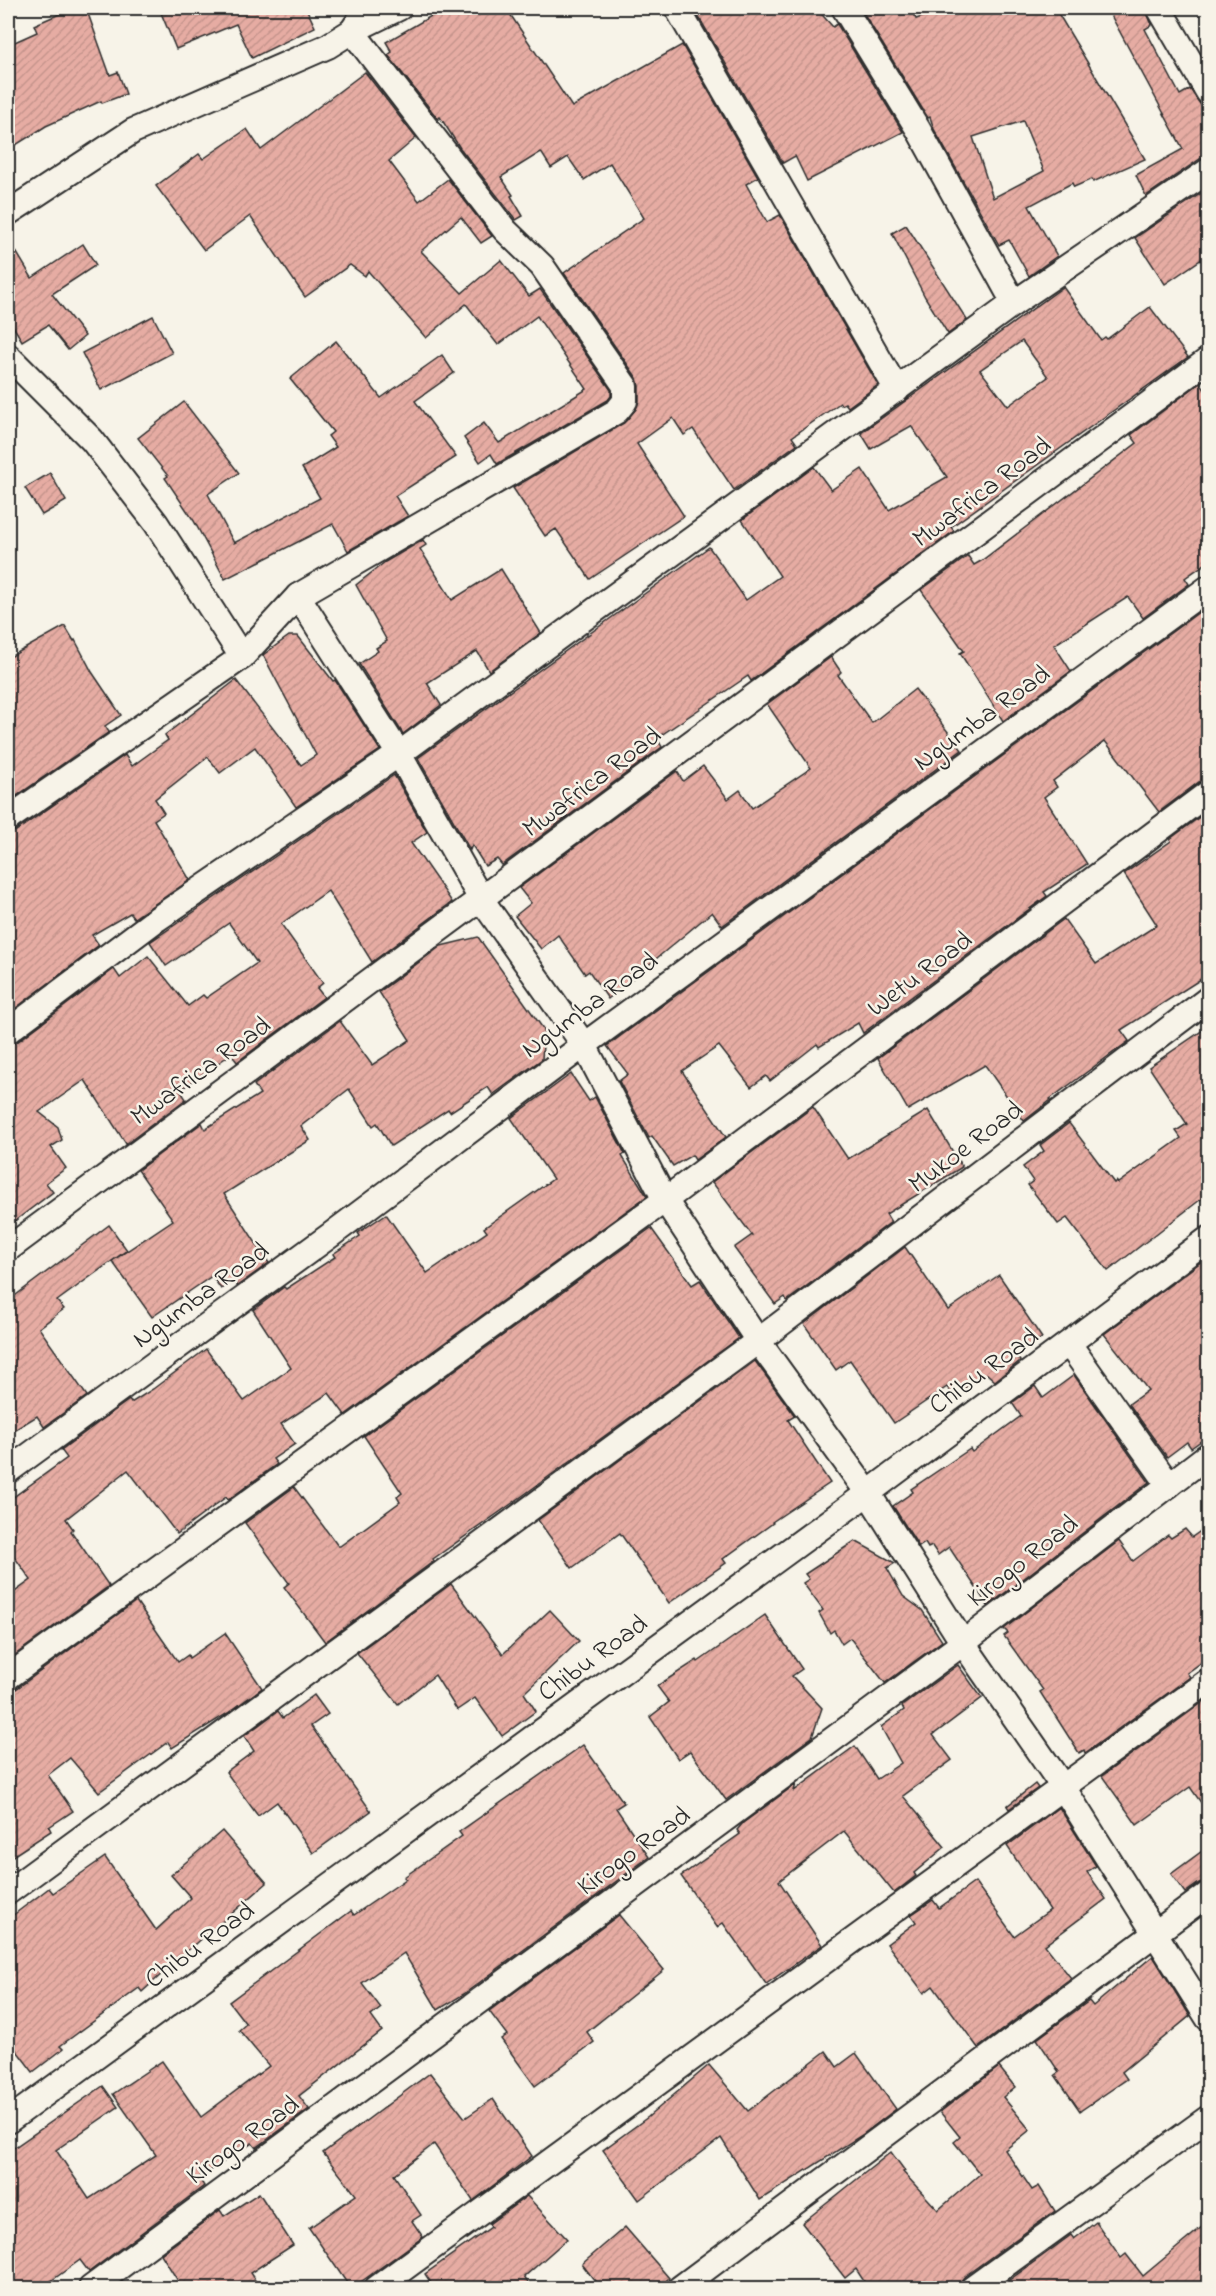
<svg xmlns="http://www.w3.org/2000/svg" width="1216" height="2296" viewBox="0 0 1216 2296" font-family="'Indie Flower',sans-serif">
<defs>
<pattern id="building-hatch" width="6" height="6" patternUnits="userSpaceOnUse" patternTransform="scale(1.5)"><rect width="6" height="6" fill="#e6aca3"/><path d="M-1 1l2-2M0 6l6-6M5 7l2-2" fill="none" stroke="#c5948c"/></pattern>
</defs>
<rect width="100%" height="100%" fill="#f7f3e8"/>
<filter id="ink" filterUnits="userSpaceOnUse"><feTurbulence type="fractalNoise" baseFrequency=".0167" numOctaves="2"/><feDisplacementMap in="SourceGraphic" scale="12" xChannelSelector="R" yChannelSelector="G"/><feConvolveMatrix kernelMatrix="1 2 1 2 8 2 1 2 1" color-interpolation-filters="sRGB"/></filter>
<g filter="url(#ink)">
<g fill="url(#building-hatch)" stroke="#2b2b2b" stroke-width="1.5" fill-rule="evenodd">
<polygon points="82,8 86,8 110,75 118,72 126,94 102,103 101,101 46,126 8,150 8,45 37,32 34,25 64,12"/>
<polygon points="159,8 306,8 315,27 252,58 236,24 176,49"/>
<polygon points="445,8 506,8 572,107 682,45 758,177 746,184 767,222 780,215 878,385 848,407 845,403 841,405 840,403 792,437 797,444 734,490 693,429 684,435 673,418 637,444 684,516 590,579 556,529 545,536 513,488 624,423 636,409 639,401 639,386 637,378 564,273 644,218 610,163 584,180 568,157 551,168 541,152 501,177 513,195 511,196 523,216 516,220 460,148 440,117 438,119 388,55 392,52 386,42"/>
<polygon points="704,8 816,8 833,27 837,24 903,132 807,181 795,156 783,163 696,12"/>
<path d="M864 8H909L916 19 949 8H1055L1145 159 1093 182 1092 179 1074 187 1072 183 1029 206 1057 256 1029 276 1009 240 999 245 934 129 930 117 928 118 861 9ZM1023 121 1044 171 993 198 973 137Z"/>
<polygon points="1107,8 1145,8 1152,25 1145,29 1180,95 1190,89 1200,104 1209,106 1209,157 1200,159 1146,196 1136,175 1183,149"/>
<polygon points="365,72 416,138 389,161 419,201 448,179 492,236 481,243 461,217 421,251 462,293 501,260 529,296 540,289 611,390 611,396 608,400 497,464 491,454 480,462 464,438 484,423 499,443 587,389 537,316 498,345 466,304 426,338 368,271 365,276 350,265 305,297 250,216 204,250 156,186 199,154 203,159 247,129 261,150"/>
<polygon points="1209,188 1209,254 1165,284 1135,238"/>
<polygon points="906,225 967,320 948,334 925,297 892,233"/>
<polygon points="8,238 32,278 83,244 96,265 52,294 85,336 68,350 48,325 22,341 8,318"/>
<path d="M1063 287 1101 340 1105 337 1107 339 1150 307 1188 357 951 527 954 531 751 681 748 676 657 738 662 747 502 865 497 859 485 866 472 845 470 850 418 758 709 547 746 600 780 576 742 520 814 467 831 490 862 469 889 510 947 477 911 426 871 449 861 433ZM1022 341 1048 377 1008 406 980 370Z"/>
<polygon points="153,316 172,353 101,390 82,353"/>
<polygon points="336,341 381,398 442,355 454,373 415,401 456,457 395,496 408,516 348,551 333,524 225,579 194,521 165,478 168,476 138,438 184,402 239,473 208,494 234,543 320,498 302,468 336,447 328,436 333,432 290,379"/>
<polygon points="1200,383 1209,395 1209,561 1185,578 1189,584 1143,618 1128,597 1054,645 1071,671 1003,721 960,653 964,651 921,590 968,556 974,565 981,561 1137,443 1131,435"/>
<polygon points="50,473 66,501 42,515 25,488"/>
<polygon points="423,540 426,545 420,549 452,600 501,569 541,633 489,671 477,651 427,683 441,705 403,734 359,664 378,651 376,648 387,641 356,585 385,562"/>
<polygon points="1206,607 1209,611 1209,779 1199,782 1159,812 1105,741 1053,781 1057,787 1044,797 1087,864 1044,892 1047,896 863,1033 858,1023 819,1047 817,1044 770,1081 766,1076 751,1087 719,1046 682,1071 726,1137 695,1160 692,1155 673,1166 652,1136 649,1138 619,1081 628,1074 607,1046"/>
<polygon points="65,626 74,641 75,640 92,672 121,715 105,726 109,732 12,799 8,789 8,658"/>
<polygon points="289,636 298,636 333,681 335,680 380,750 296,807 255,747 220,773 208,757 155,799 164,813 154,820 190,880 134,918 130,913 92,935 99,945 8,1014 8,833 16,831 125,755 132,766 168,740 165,735 236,680 301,765 316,755 263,655"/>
<polygon points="831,657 841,672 838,675 872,723 915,689 962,750 722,926 712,912 608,999 589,971 585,974 558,935 541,949 515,916 531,903 519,888 677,771 683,781 703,766 728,799 740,790 752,808 811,768 767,704"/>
<polygon points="394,775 427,832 411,843 452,902 372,962 328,891 281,924 323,983 317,988 324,997 237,1062 231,1054 180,1090 186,1099 126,1144 85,1080 39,1112 58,1127 62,1140 51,1147 66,1168 46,1183 53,1192 8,1226 8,1045 17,1042 114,969 120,978 148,956 188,1006 203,995 206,998 257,963 229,923 166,966 150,942"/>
<polygon points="1209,810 1209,974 1121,1030 1129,1041 1050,1099 1051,1100 1024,1121 985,1065 908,1110 878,1058 1064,919 1096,964 1157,925 1124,874 1171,841 1170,839"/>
<polygon points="478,937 544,1030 542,1059 494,1094 493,1095 488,1087 450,1112 448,1109 391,1146 377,1123 373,1126 349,1089 301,1126 310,1140 224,1194 269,1263 237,1286 234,1280 221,1289 212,1276 152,1317 112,1261 173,1220 138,1170 202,1123 205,1129 260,1094 254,1085 340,1021 372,1065 410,1040 379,992 441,946"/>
<polygon points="1209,1026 1209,1193 1108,1271 1067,1218 1058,1224 1028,1185 1033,1181 1023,1167 1044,1151 1040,1145 1069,1123 1114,1183 1116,1181 1118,1183 1181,1138 1176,1131 1187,1124 1149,1067"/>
<polygon points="571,1074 589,1101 595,1097 625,1154 622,1156 647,1196 345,1415 329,1393 281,1424 295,1444 273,1459 277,1464 228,1500 226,1497 177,1534 128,1470 66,1519 73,1529 71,1531 109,1586 8,1660 8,1597 31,1580 8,1548 8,1501 67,1458 61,1450 129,1400 131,1403 153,1389 206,1349 244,1401 291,1368 253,1310 284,1287 286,1289 335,1257 333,1254 360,1236 358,1233 386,1214 427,1273 487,1232 484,1228 553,1179 511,1118"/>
<polygon points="813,1107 848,1159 928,1110 962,1167 886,1214 891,1222 787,1301 785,1297 775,1304 734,1248 752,1235 712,1182"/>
<polygon points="109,1225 127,1250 57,1301 64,1309 39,1328 87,1396 44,1427 37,1416 8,1434 8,1301"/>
<polygon points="651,1228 692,1285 700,1280 739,1338 514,1502 433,1559 434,1561 325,1642 284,1587 289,1583 245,1523 294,1487 338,1546 340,1546 400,1502 397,1497 402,1493 364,1436"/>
<polygon points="905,1247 948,1310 999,1275 1042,1338 1016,1355 1020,1361 995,1381 987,1374 953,1396 947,1387 894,1423 850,1360 836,1370 804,1324"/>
<polygon points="1209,1256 1209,1435 1191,1448 1187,1442 1167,1457 1129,1404 1148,1390 1104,1334"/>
<polygon points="755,1361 795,1416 788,1420 830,1483 772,1522 773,1523 723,1559 726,1563 669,1603 620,1533 572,1568 538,1520"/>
<polygon points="1074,1375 1149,1482 988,1606 949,1547 938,1555 932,1546 928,1548 925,1543 919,1547 893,1506 913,1492 911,1489 970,1449 972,1452 1021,1416 1012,1403 1035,1386 1043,1398"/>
<polygon points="1209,1525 1209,1657 1187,1673 1190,1677 1085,1753 1084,1750 1079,1753 1040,1692 1043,1690 1004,1636 1008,1633 1004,1629 1119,1541 1133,1561 1168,1535 1171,1538 1185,1529 1192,1537"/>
<polygon points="855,1541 895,1563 887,1568 903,1596 922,1610 942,1641 885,1683 850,1638 842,1644 834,1630 830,1633 819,1613 823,1610 803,1583 809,1579 805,1574"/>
<polygon points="451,1584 503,1654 550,1610 579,1641 524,1693 536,1711 502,1736 475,1698 457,1710 435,1675 398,1704 357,1653"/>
<polygon points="136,1601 178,1662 188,1655 189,1658 225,1633 262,1688 228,1713 172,1748 168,1742 99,1792 70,1758 48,1775 73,1811 49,1827 51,1831 8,1859 8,1691 16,1689"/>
<polygon points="765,1615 802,1669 792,1676 822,1708 812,1737 726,1800 690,1751 678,1759 650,1717 669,1702 657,1686 697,1660 698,1662"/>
<polygon points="958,1665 982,1698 933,1735 952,1760 903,1796 945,1847 914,1873 916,1876 894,1893 844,1831 779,1881 822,1945 766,1984 723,1923 717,1927 681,1876 740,1834 737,1830 743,1823 796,1784 794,1791 855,1746 877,1779 901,1763 881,1727 904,1710 902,1706"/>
<polygon points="314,1695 328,1714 311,1726 371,1811 313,1853 277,1802 258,1816 226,1772 254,1751 244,1736 278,1711 283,1718"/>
<polygon points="1206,1700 1209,1705 1209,1814 1190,1787 1137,1825 1102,1776"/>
<polygon points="583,1745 624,1803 616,1808 649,1857 464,1994 438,2010 404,1953 362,1983 381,2008 371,2016 382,2031 299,2096 309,2109 256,2148 252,2143 199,2178 204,2186 89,2272 80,2260 40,2289 8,2289 8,2152 103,2086 118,2107 56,2150 89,2199 156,2155 113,2094 162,2061 201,2117 269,2066 239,2030 246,2024 229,2002 351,1911 354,1915 406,1879 404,1877 462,1836 459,1832"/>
<polygon points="1035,1784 1038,1788 1009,1809 1007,1806"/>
<polygon points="1059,1807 1096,1866 1087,1872 1106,1899 1045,1945 1071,1978 978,2048 933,1986 924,1993 887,1944 916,1922 911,1915 933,1900 939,1908 975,1882 1014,1936 1050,1910 1007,1846"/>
<polygon points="222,1831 267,1883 207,1935 206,1934 142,1992 139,1988 60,2046 63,2049 33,2072 8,2039 8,1919 49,1888 53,1893 105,1857 156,1930 191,1898 171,1875"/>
<polygon points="1209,1846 1209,1880 1199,1883 1185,1893 1171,1874"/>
<polygon points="619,1915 664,1970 587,2032 594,2042 535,2086 501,2039 507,2035 489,2011"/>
<polygon points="1153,1956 1190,2016 1122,2072 1127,2079 1080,2111 1055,2075 1059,2072 1037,2039 1089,2001 1093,2006"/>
<polygon points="826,2051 837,2067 856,2053 896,2109 862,2135 760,2200 721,2138 639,2200 603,2150 648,2117 709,2065 748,2111"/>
<polygon points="999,2067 1015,2087 1003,2097 1030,2130 1005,2150 1032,2190 1039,2186 1055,2211 965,2276 960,2282 959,2289 869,2289 856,2269 845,2278 802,2223 891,2152 905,2171 903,2172 938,2210 980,2174 954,2142 960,2137 940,2112"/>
<polygon points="430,2073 465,2118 493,2099 532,2156 473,2201 434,2144 394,2175 421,2215 412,2221 423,2237 351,2289 309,2228 356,2195 323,2153"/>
<polygon points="259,2193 293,2245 250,2273 261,2289 183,2289 161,2254 220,2210 224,2216"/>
<polygon points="527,2196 567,2239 524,2277 532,2289 435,2289 425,2274 491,2227 489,2224"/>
<polygon points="1209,2221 1209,2289 997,2289 1071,2235 1074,2239 1096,2222 1121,2258 1126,2254 1143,2276"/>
<polygon points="625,2227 669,2278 657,2289 601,2289 582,2264"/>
</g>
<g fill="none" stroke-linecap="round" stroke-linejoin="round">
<g stroke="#2b2b2b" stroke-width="28">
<g id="minor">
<polyline points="677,8 897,390"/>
<polyline points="844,8 918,129 1014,303"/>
<polyline points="1159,8 1208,92"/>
<polyline points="8,213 133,131 328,46 352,31 399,8"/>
<polyline points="8,356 92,440 156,523 242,657"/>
<polyline points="298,596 399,754 481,899 584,1045 665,1200 758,1341 868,1493 963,1643 1063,1787 1208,2018"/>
<polyline points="8,819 242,657 298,596 617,411 625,401 625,386 542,266 505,230 352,31 367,8"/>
<polyline points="8,1031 157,919 399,754 1014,303 1208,171"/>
<polyline points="8,1249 1208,360"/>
<polyline points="1069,1344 1169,1485"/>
<polyline points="8,1471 332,1234 584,1045 1208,588"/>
<polyline points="8,1677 665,1200 1208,793"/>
<polyline points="8,1892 758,1341 1208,999"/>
<polyline points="8,2121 868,1493 1208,1239"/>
<polyline points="91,2288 963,1643 1208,1455"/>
<polyline points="377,2288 1208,1681"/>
<polyline points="680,2288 1208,1894"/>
<polyline points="973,2288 1208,2118"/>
</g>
</g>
<use href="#minor" stroke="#f7f3e8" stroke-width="24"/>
</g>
</g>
<g text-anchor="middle" stroke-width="5" stroke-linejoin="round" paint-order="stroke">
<g font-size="27" fill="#2b2b2b" stroke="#f7f3e8">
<text transform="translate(981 491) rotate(-37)" y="9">Mwafrica Road</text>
<text transform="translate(981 717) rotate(-36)" y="9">Ngumba Road</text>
<text transform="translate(591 781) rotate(-37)" y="9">Mwafrica Road</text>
<text transform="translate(919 973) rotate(-37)" y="9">Wetu Road</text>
<text transform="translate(589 1004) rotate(-36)" y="9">Ngumba Road</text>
<text transform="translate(200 1070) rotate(-36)" y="9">Mwafrica Road</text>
<text transform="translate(965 1146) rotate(-37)" y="9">Mukoe Road</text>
<text transform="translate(200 1294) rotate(-36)" y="9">Ngumba Road</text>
<text transform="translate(983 1370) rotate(-36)" y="9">Chibu Road</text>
<text transform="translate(1022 1560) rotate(-38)" y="9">Kirogo Road</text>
<text transform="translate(592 1657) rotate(-36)" y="9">Chibu Road</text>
<text transform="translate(633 1850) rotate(-36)" y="9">Kirogo Road</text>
<text transform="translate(199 1944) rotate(-36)" y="9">Chibu Road</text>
<text transform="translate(242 2139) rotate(-36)" y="9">Kirogo Road</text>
</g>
</g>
<rect width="1216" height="2296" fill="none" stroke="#f7f3e8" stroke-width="30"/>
<rect x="15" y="15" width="1186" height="2266" fill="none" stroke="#2b2b2b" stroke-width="2" filter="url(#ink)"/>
</svg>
